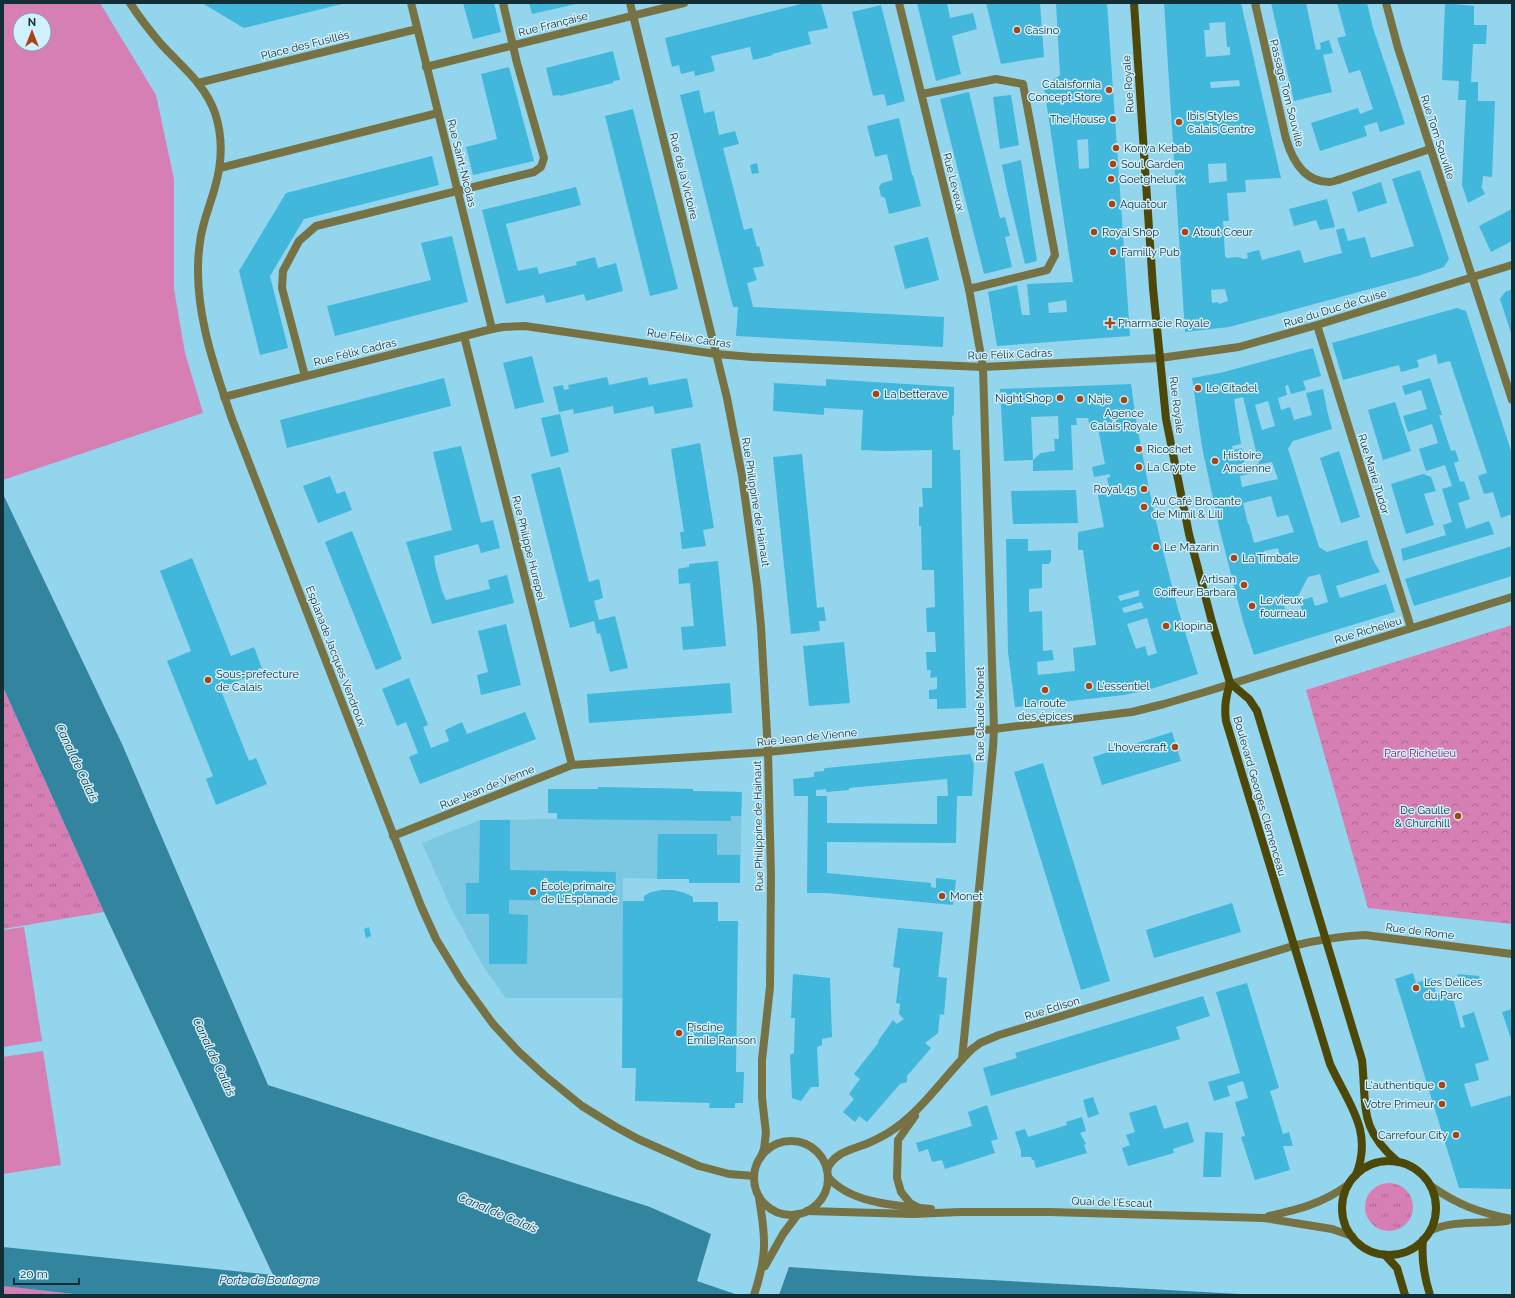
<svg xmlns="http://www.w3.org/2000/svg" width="1515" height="1298" viewBox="0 0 1515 1298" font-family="Raleway,sans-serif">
<defs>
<pattern id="grass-tufts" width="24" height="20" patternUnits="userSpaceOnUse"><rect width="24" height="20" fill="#d67fb5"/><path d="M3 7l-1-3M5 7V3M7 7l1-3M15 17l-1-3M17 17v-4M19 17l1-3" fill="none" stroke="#ac6894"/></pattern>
<pattern id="park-crowns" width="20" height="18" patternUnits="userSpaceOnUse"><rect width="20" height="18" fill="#d67fb5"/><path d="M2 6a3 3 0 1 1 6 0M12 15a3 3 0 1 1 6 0" fill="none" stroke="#ac6894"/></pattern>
</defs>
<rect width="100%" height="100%" fill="#92d5ed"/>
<polygon fill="#7cc7e1" points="598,787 693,789 693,791 742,792 740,883 689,883 689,879 623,878 623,998 506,998 483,966 451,908 422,843 480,820 557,819 557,813 598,789"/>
<g fill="url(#grass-tufts)">
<polygon points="3,687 104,912 3,929"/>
<circle cx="1389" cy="1207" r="24"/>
<polygon points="3,1286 82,1295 3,1295"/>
</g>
<polygon fill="url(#park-crowns)" points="1512,625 1512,924 1368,908 1306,690"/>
<g fill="#d67fb5" fill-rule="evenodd">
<path d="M3 3H100L156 95 174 179V289L185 353 203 413 3 480ZM20 20H44V44H20Z"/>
<polygon points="24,927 42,1041 3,1047 3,930"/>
<polygon points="43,1051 61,1165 3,1174 3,1057"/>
</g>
<g fill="#33849e">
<polygon points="3,494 122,744 268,1085 650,1207 711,1234 697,1281 738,1295 82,1295 3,1286 3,1247 273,1275 104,912 3,687"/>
<polygon points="789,1267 918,1276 1257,1295 779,1295"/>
</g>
<g fill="#41b7dc" fill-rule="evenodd">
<polygon points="202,3 341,3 342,4 244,28"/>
<polygon points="463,3 494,3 501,32 473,39"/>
<polygon points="529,3 576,3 576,4 532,14"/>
<polygon points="805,3 821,3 828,28 808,32 811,44 772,54 773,55 753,60 750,47 711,56 715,71 695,76 694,71 681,74 679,65 672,67 665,38"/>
<polygon points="917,3 947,3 950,18 973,13 977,29 952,36 961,74 936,81"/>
<polygon points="986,3 1040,3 1044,57 1001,64"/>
<path d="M1056 3H1107L1130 336 997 346 988 292 1017 285 1022 315H1030L1027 284 1073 282 1044 87 1060 75ZM1088 139 1089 168 1079 169 1077 140ZM1066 300 1067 312 1049 313 1048 303Z"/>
<path d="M1164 3H1241L1281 178 1245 180 1246 192 1227 193 1229 221H1223L1225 256 1227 258 1238 257 1244 259 1248 258 1247 253 1259 250 1262 260 1300 250 1304 263 1342 253 1336 230 1344 228 1348 241 1365 237 1371 258 1414 246 1392 179 1420 170 1449 259 1444 267 1418 276 1229 327 1185 332ZM1225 22 1227 47H1230V55L1206 57 1204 30H1210L1209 23ZM1239 80 1240 86 1211 88 1210 82ZM1226 163 1227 181 1209 183 1208 164ZM1225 289 1228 301 1219 304 1218 302 1212 303 1211 290Z"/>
<polygon points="1271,3 1306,3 1316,50 1321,49 1320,43 1329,40 1333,53 1323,55 1332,92 1294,101"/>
<polygon points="1337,3 1367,3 1373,28 1405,124 1380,132 1377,122 1364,126 1367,136 1320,151 1311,123 1358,108 1360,114 1373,109 1360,70 1349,73 1337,38 1346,36"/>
<polygon points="1445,3 1474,6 1474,25 1487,25 1486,44 1473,44 1471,82 1478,82 1478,101 1495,101 1492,177 1483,176 1482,186 1481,186 1485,194 1468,203 1462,185 1466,100 1458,100 1459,81 1442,80"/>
<polygon points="881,5 905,101 887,106 884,94 873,96 852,12"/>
<polygon points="613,51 620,80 613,81 613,83 560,96 559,95 553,96 546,68"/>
<polygon points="509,67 534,161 473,175 466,147 497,139 481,74"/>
<polygon points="699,90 704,113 714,111 719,135 735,131 739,144 723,148 744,230 752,228 757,247 759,246 764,266 753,268 757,280 747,283 753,307 944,317 943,347 736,336 738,307 733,307 680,95"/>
<polygon points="969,92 1000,218 1005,217 1010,236 1005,237 1012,267 984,274 940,99"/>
<polygon points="1011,95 1019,145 1000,149 993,97"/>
<polygon points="633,109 678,289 650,296 605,116"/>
<polygon points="899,118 912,175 913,175 921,206 889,214 885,198 881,196 879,187 882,183 893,180 887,154 875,157 867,126"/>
<polygon points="432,156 439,185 304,219 270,276 288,348 260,355 239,271 286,193"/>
<polygon points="1021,160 1037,261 1025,264 1007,190 1002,165"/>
<polygon points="757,163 759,173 752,174 750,165"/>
<polygon points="1381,182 1387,203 1358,212 1352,192"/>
<polygon points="576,187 581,205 506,224 518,271 537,267 539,274 577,265 576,262 595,257 598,268 616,263 623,291 586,301 584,294 546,303 544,295 506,304 482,210"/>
<polygon points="1327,199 1335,227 1320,230 1316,220 1294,226 1289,209"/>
<polygon points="1512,209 1512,241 1491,252 1479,226"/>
<polygon points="452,236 468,302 335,336 327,306 431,280 421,243"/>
<polygon points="928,237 939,280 905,289 894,246"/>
<polygon points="1512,289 1512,336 1500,299 1505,292"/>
<polygon points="1457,308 1466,311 1512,454 1512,514 1501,518 1493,492 1484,494 1478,476 1487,473 1450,361 1438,364 1436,354 1417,360 1419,367 1401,372 1399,365 1343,380 1332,343"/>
<path d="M1313 348 1321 376 1303 381 1306 390 1291 394 1288 385 1285 386 1287 395 1278 398 1281 410 1290 407 1294 420 1312 415 1306 393 1323 389 1327 410 1332 429 1293 441 1288 449 1291 458 1319 547 1327 552 1367 540 1372 558 1380 572 1336 586 1340 598 1386 584 1395 612 1254 655 1243 621 1220 531 1202 447 1192 378 1220 373ZM1243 397 1259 464 1238 468 1237 465 1245 463 1242 448 1233 450 1232 446 1241 444 1234 399ZM1268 401 1275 426 1262 430 1255 405ZM1272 462 1278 479 1242 487 1240 476 1262 471 1261 464ZM1271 496 1277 517 1288 515 1294 532 1254 543 1249 524H1248L1243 503ZM1278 548 1280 556 1266 559 1264 551ZM1320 574 1328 602 1315 606 1312 597 1299 601 1303 614 1288 618 1283 603 1297 598 1308 577Z"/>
<polygon points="532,356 544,402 515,409 503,363"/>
<polygon points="607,377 609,385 647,377 649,385 687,378 693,407 655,414 653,406 614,414 613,406 574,414 573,409 559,412 553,387 563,385 564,390 569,389 568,385"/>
<polygon points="444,378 451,406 287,448 280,420"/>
<polygon points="1430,378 1442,415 1439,415 1451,451 1455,450 1459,461 1454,463 1460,482 1464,481 1470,499 1458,503 1466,529 1489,521 1494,534 1403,561 1401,549 1446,535 1443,525 1452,522 1442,489 1452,486 1445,465 1426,471 1419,449 1438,443 1432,424 1408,432 1403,416 1427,409 1421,390 1405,395 1402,386"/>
<polygon points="826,379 954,387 954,415 952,416 953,450 960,450 966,708 937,709 937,699 929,699 929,690 937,689 937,677 930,678 931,670 927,670 926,652 936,652 935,632 927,632 926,608 935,607 934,570 922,570 921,526 919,526 919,507 923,507 922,488 932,488 932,450 887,451 861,450 863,410 824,408 824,415 773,411 774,383 826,386"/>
<path d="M1131 384 1136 420 1149 489 1162 547 1178 609 1198 674 1148 690 1124 695 1015 707 1008 652 1006 539H1028V551L1051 550V561L1049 564H1042V588L1029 589V612L1042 611 1043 651 1052 650 1054 660 1037 662 1038 675 1075 671 1073 648 1096 645 1083 550H1078V532L1104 527 1098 495 1113 492V490H1110L1107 478 1110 477V474L1094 477 1092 467 1105 464 1098 428 1090 429 1088 418H1076L1077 425H1071L1073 470 1033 471V460L1041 453 1055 451 1054 439H1059L1058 416 1031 417 1033 460 1004 461 1000 389ZM1139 590V596L1120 601 1118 596ZM1141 602 1144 608 1124 613 1122 608ZM1147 618 1157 653 1148 656 1145 646 1136 649 1127 624Z"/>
<polygon points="1395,402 1411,451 1383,460 1368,410"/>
<polygon points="560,414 569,452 551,457 541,418"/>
<polygon points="700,443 714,528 703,530 706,546 682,549 680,532 684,532 671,449"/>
<polygon points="461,446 481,523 493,520 500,548 481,553 478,544 434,556 435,565 442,591 446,600 490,589 488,580 507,575 514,603 432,624 406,542 452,530 433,452"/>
<polygon points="1339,451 1360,517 1341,523 1320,458"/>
<polygon points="802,454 817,608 824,607 826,621 819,621 820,631 791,634 773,457"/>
<polygon points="560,467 589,582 599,579 603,598 594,601 599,620 615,616 628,668 610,672 600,633 597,634 594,621 570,628 531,474"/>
<polygon points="1423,474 1431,477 1436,491 1424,494 1434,525 1406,534 1391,484"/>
<polygon points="330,476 337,494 345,491 352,510 318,523 303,486"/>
<polygon points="1076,490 1078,523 1013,524 1011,491"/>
<polygon points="352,531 402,659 376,670 325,542"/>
<polygon points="1512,546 1512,576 1414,606 1405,579"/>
<polygon points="192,558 231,656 254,647 263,671 220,688 249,761 256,758 267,784 216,805 206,779 213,776 167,661 191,651 160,571"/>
<polygon points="718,561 726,646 683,650 681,627 694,626 690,583 679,584 678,569 689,567 689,564"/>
<polygon points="506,624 521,685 481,695 477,675 488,672 478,631"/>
<polygon points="844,642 850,703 809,706 803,646"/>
<polygon points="409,678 428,725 423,727 431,748 449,741 445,730 462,722 467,734 525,712 536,739 420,784 409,757 418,753 410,732 406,722 397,726 382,689"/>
<polygon points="730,683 732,713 589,723 587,694"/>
<polygon points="1172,732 1181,761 1102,785 1093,757"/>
<path d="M970 754 974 765 972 796H957L956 843 827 842V873L931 883V887L936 888V878L956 880 953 905 827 893H807L808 796H794L793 779 814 777V772L824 771V769L826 768ZM947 779 948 796H937V824L827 823V796H816V790L826 789V792L849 790V788Z"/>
<polygon points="1043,763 1110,981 1081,990 1014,772"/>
<polygon points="598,787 693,789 693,791 742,792 741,816 731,816 731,821 557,819 557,813 548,813 548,789 598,789"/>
<polygon points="480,820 510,820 510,870 616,872 615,901 509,900 509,914 528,915 527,964 489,964 489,914 466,914 466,883 479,883"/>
<polygon points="658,834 717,834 717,855 740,855 740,883 689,883 689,879 657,879"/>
<polygon points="662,890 673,890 685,893 693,897 693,902 718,902 718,921 738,921 736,1072 744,1072 743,1103 735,1103 735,1108 709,1108 710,1103 635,1101 636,1068 622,1068 623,901 644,901 644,896 651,892"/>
<polygon points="1232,903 1241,932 1154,958 1146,930"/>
<polygon points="369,927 371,936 366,938 364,929"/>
<polygon points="898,928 943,932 938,977 947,978 944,1015 940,1014 938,1033 925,1043 931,1048 907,1076 907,1082 900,1084 867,1122 859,1116 855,1122 843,1112 854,1099 849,1094 860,1079 854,1074 879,1042 878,1041 893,1020 897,1024 904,1019 899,1014 900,1004 896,1003 900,968 893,967"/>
<polygon points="1413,973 1416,983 1432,978 1437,995 1451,991 1461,1028 1465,1027 1462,1016 1474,1012 1489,1060 1475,1064 1479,1080 1464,1084 1471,1107 1512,1095 1512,1189 1459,1188 1395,979"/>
<polygon points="793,974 830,978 832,1037 822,1039 822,1045 817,1047 819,1087 811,1087 801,1101 792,1098 790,1055 794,1053 795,1018 791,1018"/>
<polygon points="1457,974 1479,976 1481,982 1462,987"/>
<polygon points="1247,983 1279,1088 1270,1091 1283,1134 1289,1132 1293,1146 1283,1146 1290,1170 1255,1180 1241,1137 1245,1136 1235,1102 1248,1098 1243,1081 1227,1086 1230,1096 1214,1101 1208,1082 1240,1073 1216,992"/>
<polygon points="1203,996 1210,1016 1176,1027 1180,1039 991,1096 983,1068 1017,1058 1015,1053"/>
<polygon points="1512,1009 1512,1042 1502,1012"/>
<polygon points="1093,1097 1099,1114 1088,1118 1083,1100"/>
<polygon points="987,1105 998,1139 991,1141 995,1153 945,1169 942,1160 932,1162 928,1149 919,1152 916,1143 972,1126 968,1112"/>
<polygon points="1156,1105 1164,1129 1188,1122 1194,1142 1173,1149 1174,1153 1128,1166 1122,1148 1130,1145 1126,1135 1135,1132 1129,1113"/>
<polygon points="1082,1117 1086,1131 1080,1133 1086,1144 1084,1145 1087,1153 1036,1168 1034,1160 1032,1160 1031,1157 1021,1157 1021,1151 1015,1132 1025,1129 1028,1137 1067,1125 1066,1122"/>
<polygon points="1205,1132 1223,1133 1221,1177 1203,1177"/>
</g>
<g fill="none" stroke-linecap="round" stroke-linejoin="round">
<g stroke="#777244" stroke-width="8">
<polyline points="922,94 996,79 1023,84 1055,255 1047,270 969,289"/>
<polyline points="305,376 282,288 283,271 299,241 316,226 534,172 541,167 544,158 517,63 503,3"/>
</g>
<g stroke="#777244" stroke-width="8">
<path d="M130 3C139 17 150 31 161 44 181 66 205 84 215 113 223 137 222 163 215 187 210 206 202 223 200 242 191 302 213 364 232 419L421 906 436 939 461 980 493 1024 518 1051 544 1075 582 1106 616 1127 638 1139 699 1166 729 1174 754 1176"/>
<polyline points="411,3 492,329"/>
<polyline points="630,3 727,398 742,476 757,585 761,627 768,752 771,875 770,987 762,1060 762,1098 766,1133 764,1149 761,1157"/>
<polyline points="899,3 969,289 983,367 994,729 993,748 962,1059"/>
<path d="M1255 3 1286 139C1292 159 1304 182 1329 182 1333 182 1337 180 1341 179L1430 149"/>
<polyline points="1386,3 1398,48 1512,400"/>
<polyline points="426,67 684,3"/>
<polyline points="198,83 417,29"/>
<polyline points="220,168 438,113"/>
<polyline points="1317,325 1411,628"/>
<polyline points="464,336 572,765"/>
<polyline points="224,397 492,329 503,327 525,326 716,354 752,357 983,367 1160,358 1239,347 1317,325 1512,265"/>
<polyline points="393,836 572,765 768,752 994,729 1132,712 1164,704 1205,692 1512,597"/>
<polyline points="915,1116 898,1140 897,1178 901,1192 910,1203 917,1207"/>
<circle cx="791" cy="1178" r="37"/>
<path d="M827 1170C833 1153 851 1150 866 1144 874 1141 881 1137 888 1133 922 1112 944 1076 972 1049L980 1043 999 1035 1293 946C1317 940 1340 936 1365 935L1512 954"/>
<path d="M828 1177C851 1204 898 1206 931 1209"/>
<path d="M1431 1186C1458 1205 1480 1213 1512 1219"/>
<polyline points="807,1211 913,1214 960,1212 1049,1212 1264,1218 1332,1229 1352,1236"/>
<path d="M1269 1216C1300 1209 1321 1204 1348 1185"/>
<path d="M1431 1230C1455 1220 1482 1224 1507 1221"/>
<polyline points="765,1266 783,1234 798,1214"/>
<path d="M754 1295C767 1256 766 1238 759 1198"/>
</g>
<g stroke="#4e4808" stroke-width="8">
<polyline points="1134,3 1153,288 1166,419 1189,534 1212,622 1230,683"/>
<path d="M1230 683 1249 699 1257 711 1362 1060C1367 1107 1358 1128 1398 1162"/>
<path d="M1230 683C1226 697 1224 707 1226 721L1330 1064C1347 1102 1374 1130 1356 1175"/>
<circle cx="1389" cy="1208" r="47"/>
<path d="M1423 1240C1421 1260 1424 1276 1430 1295"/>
<polyline points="1385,1255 1397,1268 1405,1295"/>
</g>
</g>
<g fill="#a94412" stroke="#d0f0fd" stroke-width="1.5">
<circle cx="1017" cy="30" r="4"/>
<circle cx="1109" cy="90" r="4"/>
<circle cx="1113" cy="119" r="4"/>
<circle cx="1179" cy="122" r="4"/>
<circle cx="1116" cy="148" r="4"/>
<circle cx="1113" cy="164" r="4"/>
<circle cx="1111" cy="179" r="4"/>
<circle cx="1112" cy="204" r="4"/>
<circle cx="1094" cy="232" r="4"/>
<circle cx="1185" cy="232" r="4"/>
<circle cx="1113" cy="252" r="4"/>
<path d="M1108 317h4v4h4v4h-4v4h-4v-4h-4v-4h4z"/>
<circle cx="1198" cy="388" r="4"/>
<circle cx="876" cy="394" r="4"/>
<circle cx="1060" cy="398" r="4"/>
<circle cx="1080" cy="399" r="4"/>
<circle cx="1124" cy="400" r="4"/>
<circle cx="1139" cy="449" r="4"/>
<circle cx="1215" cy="461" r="4"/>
<circle cx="1139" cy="467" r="4"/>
<circle cx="1144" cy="489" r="4"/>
<circle cx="1144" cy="507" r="4"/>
<circle cx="1156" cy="547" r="4"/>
<circle cx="1234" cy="558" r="4"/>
<circle cx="1244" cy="585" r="4"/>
<circle cx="1252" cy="606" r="4"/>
<circle cx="1166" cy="626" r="4"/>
<circle cx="208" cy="680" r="4"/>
<circle cx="1089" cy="686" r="4"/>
<circle cx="1045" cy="690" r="4"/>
<circle cx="1175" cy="747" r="4"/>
<circle cx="1458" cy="816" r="4"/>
<circle cx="533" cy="892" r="4"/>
<circle cx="942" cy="896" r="4"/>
<circle cx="1416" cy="988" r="4"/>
<circle cx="679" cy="1033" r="4"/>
<circle cx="1442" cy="1085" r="4"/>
<circle cx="1442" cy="1104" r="4"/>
<circle cx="1456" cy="1135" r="4"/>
</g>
<g text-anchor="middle" stroke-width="3" stroke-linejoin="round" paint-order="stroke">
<g font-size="11" fill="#122e37" stroke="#d0f0fd">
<text transform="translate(553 24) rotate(-14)" y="4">Rue Française</text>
<text transform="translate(305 45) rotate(-14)" y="4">Place des Fusillés</text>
<text transform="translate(1128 84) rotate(-94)" y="4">Rue Royale</text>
<text transform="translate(1287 93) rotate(76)" y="4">Passage Tom Souville</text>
<text transform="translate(1438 137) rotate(72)" y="4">Rue Tom Souville</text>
<text transform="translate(462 163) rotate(76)" y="4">Rue Saint-Nicolas</text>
<text transform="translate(684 176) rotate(76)" y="4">Rue de la Victoire</text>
<text transform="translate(954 182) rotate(76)" y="4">Rue Leveux</text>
<text transform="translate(1335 308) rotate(-17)" y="4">Rue du Duc de Guise</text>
<text transform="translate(689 338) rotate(8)" y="4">Rue Félix Cadras</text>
<text transform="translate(355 352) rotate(-14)" y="4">Rue Félix Cadras</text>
<text transform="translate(1010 354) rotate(-2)" y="4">Rue Félix Cadras</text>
<text transform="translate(1177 405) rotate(83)" y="4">Rue Royale</text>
<text transform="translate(1374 474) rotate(73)" y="4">Rue Marie Tudor</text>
<text transform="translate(756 502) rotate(81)" y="4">Rue Philippine de Hainaut</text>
<text transform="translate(529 548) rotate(76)" y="4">Rue Philippe Hurepel</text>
<text transform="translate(1368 630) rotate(-17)" y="4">Rue Richelieu</text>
<text transform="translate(336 656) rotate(69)" y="4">Esplanade Jacques Vendroux</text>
<text transform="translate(980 714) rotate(-90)" y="4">Rue Claude Monet</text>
<text transform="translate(807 737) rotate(-6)" y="4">Rue Jean de Vienne</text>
<text transform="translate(487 787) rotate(-22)" y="4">Rue Jean de Vienne</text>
<text transform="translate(1260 796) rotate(74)" y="4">Boulevard Georges Clemenceau</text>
<text transform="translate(758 826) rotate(-91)" y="4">Rue Philippine de Hainaut</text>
<text transform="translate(1420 931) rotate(7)" y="4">Rue de Rome</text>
<text transform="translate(1052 1008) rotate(-17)" y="4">Rue Edison</text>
<text transform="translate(1112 1202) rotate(2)" y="4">Quai de l'Escaut</text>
</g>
<g font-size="11" fill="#122e37" stroke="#d0f0fd" text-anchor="start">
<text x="1025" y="34">Casino</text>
<text x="1101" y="88" text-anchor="end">Calaisfornia<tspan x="1101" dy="13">Concept Store</tspan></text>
<text x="1187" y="120">Ibis Styles<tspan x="1187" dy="13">Calais Centre</tspan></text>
<text x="1105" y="123" text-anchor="end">The House</text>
<text x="1124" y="152">Konya Kebab</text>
<text x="1121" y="168">Soul Garden</text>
<text x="1119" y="183">Goetgheluck</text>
<text x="1120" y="208">Aquatour</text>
<text x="1102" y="236">Royal Shop</text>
<text x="1193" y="236">Atout Cœur</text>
<text x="1121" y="256">Familly Pub</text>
<text x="1118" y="327">Pharmacie Royale</text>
<text x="1206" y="392">Le Citadel</text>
<text x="884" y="398">La betterave</text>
<text x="1052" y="402" text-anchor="end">Night Shop</text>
<text x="1088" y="403">Naje</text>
<text x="1124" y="417" text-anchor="middle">Agence<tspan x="1124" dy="13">Calais Royale</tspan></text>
<text x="1147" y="453">Ricochet</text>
<text x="1223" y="459">Histoire<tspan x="1223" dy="13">Ancienne</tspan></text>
<text x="1147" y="471">La Crypte</text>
<text x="1136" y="493" text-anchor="end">Royal 45</text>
<text x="1152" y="505">Au Café Brocante<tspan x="1152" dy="13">de Mimil &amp; Lili</tspan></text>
<text x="1164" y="551">Le Mazarin</text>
<text x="1242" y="562">La Timbale</text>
<text x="1236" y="583" text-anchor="end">Artisan<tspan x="1236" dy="13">Coiffeur Barbara</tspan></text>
<text x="1260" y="604">Le vieux<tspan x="1260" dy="13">fourneau</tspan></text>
<text x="1174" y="630">Klopina</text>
<text x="216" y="678">Sous-préfecture<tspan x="216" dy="13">de Calais</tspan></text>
<text x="1097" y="690">L'essentiel</text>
<text x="1045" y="707" text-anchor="middle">La route<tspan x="1045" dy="13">des épices</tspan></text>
<text x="1167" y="751" text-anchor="end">L'hovercraft</text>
<text x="1450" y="814" text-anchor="end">De Gaulle<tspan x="1450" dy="13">&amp; Churchill</tspan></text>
<text x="541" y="890">École primaire<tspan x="541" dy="13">de L'Esplanade</tspan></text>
<text x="950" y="900">Monet</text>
<text x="1424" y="986">Les Délices<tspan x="1424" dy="13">du Parc</tspan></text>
<text x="687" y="1031">Piscine<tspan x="687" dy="13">Émile Ranson</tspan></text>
<text x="1434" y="1089" text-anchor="end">L'authentique</text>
<text x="1434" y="1108" text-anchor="end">Votre Primeur</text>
<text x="1448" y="1139" text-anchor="end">Carrefour City</text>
</g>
<g font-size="11" fill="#90186e" stroke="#d0f0fd">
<text x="1420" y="757">Parc Richelieu</text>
</g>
<g font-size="12" font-style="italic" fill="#18313a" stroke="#d0f0fd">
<text transform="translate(77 763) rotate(65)" y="4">Canal de Calais</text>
<text transform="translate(214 1057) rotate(65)" y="4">Canal de Calais</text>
<text transform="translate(498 1213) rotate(23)" y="4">Canal de Calais</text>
<text x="269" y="1284">Porte de Boulogne</text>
</g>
</g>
<rect width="1515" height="1298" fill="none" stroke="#122e37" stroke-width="8"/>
<g transform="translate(32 32)"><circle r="19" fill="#d0f0fd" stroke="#84a2ae"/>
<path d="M0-3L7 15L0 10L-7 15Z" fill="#a94412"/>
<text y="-6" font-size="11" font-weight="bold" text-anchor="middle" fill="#122e37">N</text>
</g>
<path d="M14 1278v6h65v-6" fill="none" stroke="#122e37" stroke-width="2"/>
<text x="20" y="1278" font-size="12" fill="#122e37" stroke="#d0f0fd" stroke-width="3" paint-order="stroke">20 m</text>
</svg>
